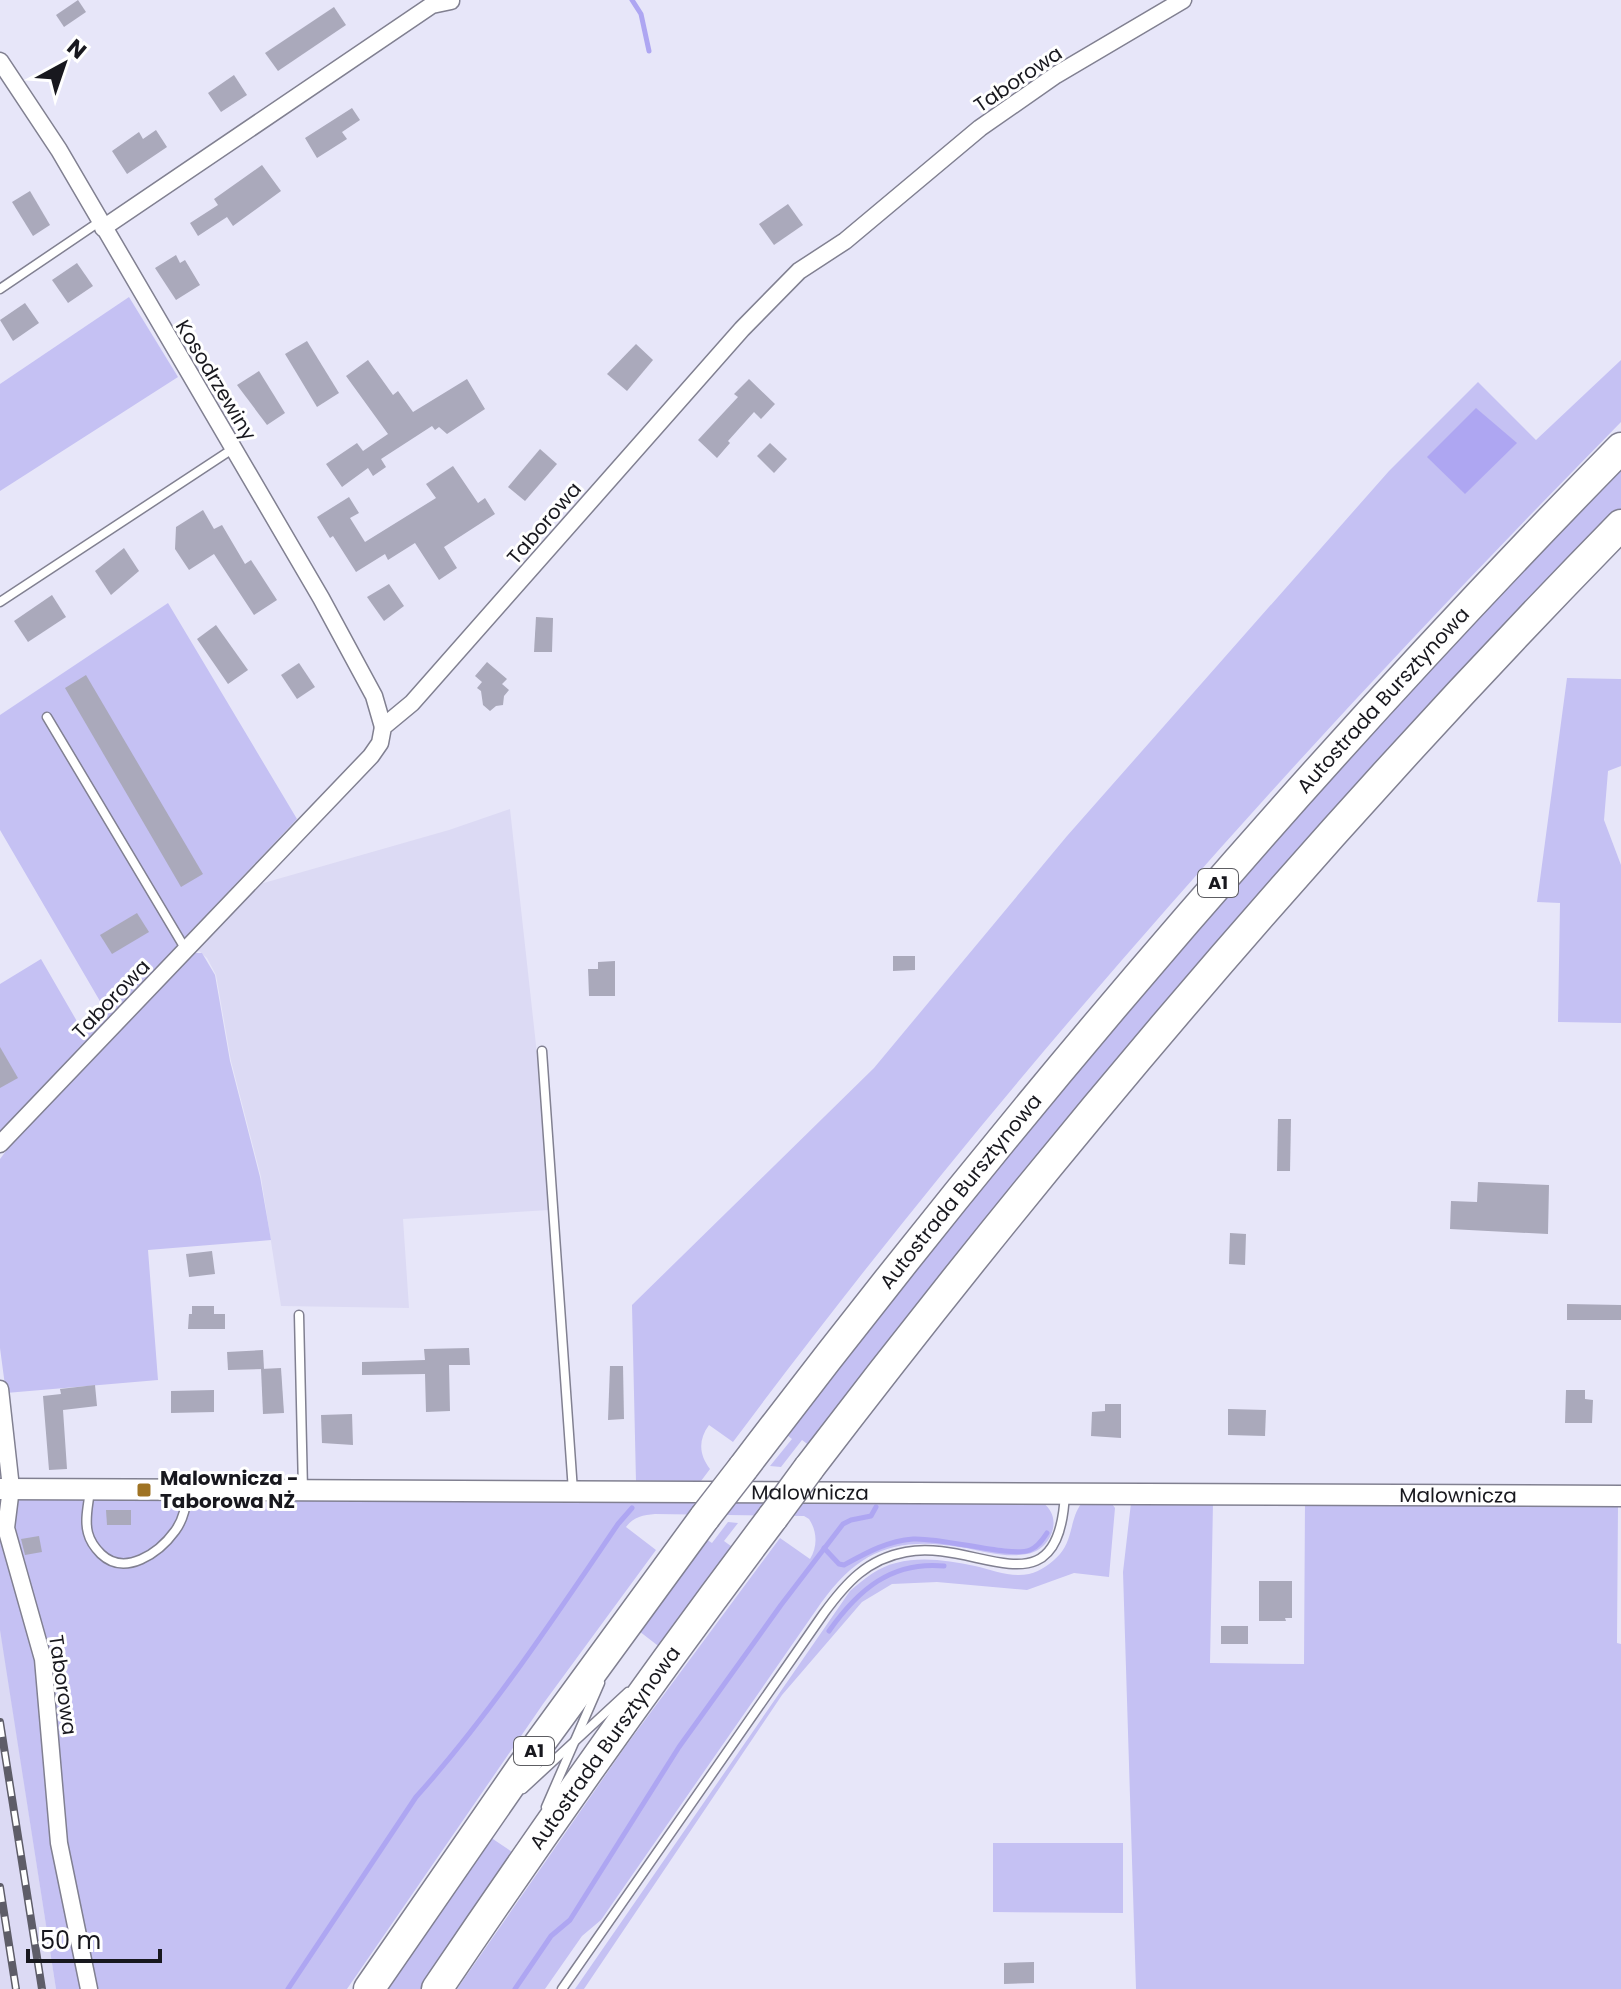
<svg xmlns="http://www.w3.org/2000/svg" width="1621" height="1989" viewBox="0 0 1621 1989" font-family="Poppins,sans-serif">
<rect width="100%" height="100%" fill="#e7e6f9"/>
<g fill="#dcdaf4">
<polygon points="510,809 536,1045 549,1210 403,1219 409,1308 281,1306 261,1177 231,1061 216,975 207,958 192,945 250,887 449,830"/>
<polygon points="0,1627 24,1782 56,1989 0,1989"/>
</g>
<g fill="#c5c1f3">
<polygon points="129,297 178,377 0,491 0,384"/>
<path d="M1621 360V422C1305 743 1002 1081 733 1442L709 1425C698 1440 699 1455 710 1469L701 1481 636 1482 632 1305 874 1068 1067 836 1389 471 1478 382 1536 440Z"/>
<polygon points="1621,464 1621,509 1556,576 810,1446 802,1440 781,1467 770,1466 792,1439 782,1431 904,1277 1298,809"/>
<polygon points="168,603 297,819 0,1133 0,984 41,959 82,1030 104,1008 0,830 0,715"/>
<polygon points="1567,678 1621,679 1621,766 1608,771 1604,820 1621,865 1621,1023 1558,1022 1560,903 1537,902"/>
<polygon points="192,953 202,953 215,975 230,1061 260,1177 271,1240 148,1250 158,1380 6,1393 0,1348 0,1159 15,1139"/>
<path d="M14 1498 1043 1503C1064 1518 1051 1550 1027 1554 1007 1558 986 1552 966 1548 900 1536 861 1547 821 1603L601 1920 582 1936 545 1989H457L625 1747 780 1538 810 1559C818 1546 817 1531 809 1519L804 1516 655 1514C643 1515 633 1517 626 1527L656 1550 543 1704 347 1989H95L72 1886 13 1524Z"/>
<path d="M1110 1501 1115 1508 1109 1577 1074 1573 1027 1590 937 1582 892 1584 862 1602 782 1695 584 1989H575L850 1591C864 1579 878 1567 896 1563 923 1556 949 1561 975 1566 993 1570 1011 1578 1029 1574 1041 1571 1052 1563 1060 1554 1073 1539 1070 1519 1081 1504Z"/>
<polygon points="1213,1502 1210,1663 1304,1664 1305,1503 1618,1506 1617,1643 1621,1644 1621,1989 1136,1989 1123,1572 1131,1503"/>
<polygon points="0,1519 36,1666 48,1811 83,1989 56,1989 0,1630"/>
<polygon points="728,1522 738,1523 724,1541 735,1549 661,1648 635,1628 703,1537 712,1543"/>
<polygon points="487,1835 515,1854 423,1989 384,1989"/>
<polygon points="993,1843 1123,1843 1123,1913 993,1912"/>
</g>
<polygon fill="#aea6f2" points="1476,408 1517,443 1465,494 1427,457"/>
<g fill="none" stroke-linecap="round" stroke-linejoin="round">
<g stroke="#aea6f2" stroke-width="5">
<polyline points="632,0 641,14 649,51"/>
<path d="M824 1548 839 1564 844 1565C866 1553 887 1541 913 1539 942 1537 1011 1558 1030 1550 1038 1547 1043 1539 1047 1533"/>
<path d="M829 1631C858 1590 891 1561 944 1566"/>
<path d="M288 1989 416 1797C490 1715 556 1615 618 1524L632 1508"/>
<polyline points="515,1989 551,1936 570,1920 679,1747 781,1605 843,1524 851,1520 871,1516 876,1507"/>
</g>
</g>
<g fill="#aaa9bb">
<polygon points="78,0 86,12 64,27 56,15"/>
<polygon points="334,7 346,25 278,71 265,53"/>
<polygon points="234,75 247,95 221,112 208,93"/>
<polygon points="352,108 360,120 342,132 347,139 317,158 305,138"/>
<polygon points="156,130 167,147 127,174 112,151 139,132 143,139"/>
<polygon points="262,165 281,191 233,226 227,217 198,236 190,223 218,205 214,199"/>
<polygon points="30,191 50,225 33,236 12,202"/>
<polygon points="788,204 803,225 774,245 759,224"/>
<polygon points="176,255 180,263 185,260 200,285 176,300 155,268"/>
<polygon points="77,263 93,286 68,303 52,280"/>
<polygon points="25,303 39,323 13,341 0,320"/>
<polygon points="307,341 339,393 317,407 285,354"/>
<polygon points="636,344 653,360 627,391 607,374"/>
<polygon points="368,360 393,395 398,391 413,412 467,379 485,409 447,434 439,427 435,430 432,426 381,459 386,467 373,476 368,468 342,487 326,464 357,443 363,451 388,434 346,376"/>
<polygon points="259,371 285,413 267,425 237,385"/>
<polygon points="749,379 775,404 761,419 754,412 728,441 730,443 717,458 698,440 738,397 734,394"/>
<polygon points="770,443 787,459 774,473 757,456"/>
<polygon points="540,449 557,464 525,501 508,487"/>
<polygon points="453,466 478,503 485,498 495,514 444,547 457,568 439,580 415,543 388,560 385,554 356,572 333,536 330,538 317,517 349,497 359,513 350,518 365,542 436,498 426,484"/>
<polygon points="203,510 214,529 222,525 245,564 251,560 277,600 254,615 214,554 189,570 175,549 176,527"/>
<polygon points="124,548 139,571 111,595 95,571"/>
<polygon points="389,584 404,606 384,621 367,597"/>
<polygon points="52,595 66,617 28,642 14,621"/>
<polygon points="536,617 553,618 552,652 534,652"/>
<polygon points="216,625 248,670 228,684 197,639"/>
<polygon points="487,662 507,679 502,684 509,690 504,696 503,705 496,706 490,711 483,705 481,691 477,688 482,682 475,676"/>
<polygon points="299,663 315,687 297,699 281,675"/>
<polygon points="86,675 203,874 181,887 65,688"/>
<polygon points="137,913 149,932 112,954 100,935"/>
<polygon points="893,956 915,956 915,970 893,971"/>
<polygon points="615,961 615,996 589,996 588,969 598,969 598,962"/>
<polygon points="0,1047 18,1078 0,1088"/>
<polygon points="1278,1119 1291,1119 1290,1171 1277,1171"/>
<polygon points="1478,1182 1549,1185 1548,1234 1450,1229 1451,1201 1477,1202"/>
<polygon points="1230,1233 1246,1234 1245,1265 1229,1264"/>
<polygon points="212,1251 215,1274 189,1277 186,1254"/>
<polygon points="1567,1304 1621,1305 1621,1320 1567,1320"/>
<polygon points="192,1306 214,1306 214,1314 225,1314 225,1329 188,1329 189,1314 192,1314"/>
<polygon points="469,1348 470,1365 449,1365 450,1411 426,1412 425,1374 362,1375 362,1362 425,1360 424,1349"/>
<polygon points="263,1350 264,1369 228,1370 227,1352"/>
<polygon points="610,1366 623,1366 624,1419 608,1420"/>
<polygon points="281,1368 284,1413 263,1414 261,1369"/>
<polygon points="95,1385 97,1406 63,1410 67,1469 49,1470 43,1396 61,1394 60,1389"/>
<polygon points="214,1390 214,1412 171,1413 171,1391"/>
<polygon points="1566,1390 1585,1390 1585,1399 1593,1400 1592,1423 1565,1423"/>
<polygon points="1105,1404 1121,1404 1121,1438 1091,1436 1092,1412 1105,1411"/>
<polygon points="1228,1409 1266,1410 1265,1436 1228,1435"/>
<polygon points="352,1414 353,1445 322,1443 321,1415"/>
<polygon points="106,1510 131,1510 131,1525 107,1525"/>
<polygon points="39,1536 42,1552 25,1555 21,1539"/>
<polygon points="1259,1581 1292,1581 1292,1618 1285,1618 1286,1621 1259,1621"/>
<rect x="1221" y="1626" width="27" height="18"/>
<polygon points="1034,1962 1034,1983 1004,1984 1004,1963"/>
</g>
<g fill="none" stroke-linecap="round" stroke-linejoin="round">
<g stroke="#818091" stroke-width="11">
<g id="service">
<polyline points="0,289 99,222"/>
<polyline points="0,602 234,448"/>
<polyline points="47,717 186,950"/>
<polyline points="542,1051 573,1491"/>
<polyline points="299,1315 303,1490"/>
<path d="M90 1489C89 1503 84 1519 88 1533 90 1541 95 1548 101 1554 125 1577 159 1553 175 1531 184 1519 186 1505 188 1490"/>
<polyline points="523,1789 628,1692"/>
<polyline points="546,1807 600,1683"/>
<path d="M562 1989 824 1613C846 1583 867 1559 906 1552 977 1538 1059 1617 1065 1493"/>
</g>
</g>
<g stroke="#818091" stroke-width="19">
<g id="minor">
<polyline points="0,61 59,150 321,598 374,696 383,727"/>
<polyline points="103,228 432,5 451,1"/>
<polyline points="0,1144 371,756 380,743 383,727 412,703 742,329 799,271 845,241 980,128 1056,75 1183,0"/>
<polyline points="0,1389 11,1488 6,1528 43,1659 59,1843 89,1989"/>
</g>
</g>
<g stroke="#818091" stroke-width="23">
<g id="tertiary">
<path id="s1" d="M0 1489 1621 1496"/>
</g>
</g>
<g stroke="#818091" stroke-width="33">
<g id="motorway">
<path id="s2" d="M743 1468C1015 1110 1306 769 1621 448"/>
<path d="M809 1468C1061 1138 1331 821 1621 525"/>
<polyline points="369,1989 523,1766 705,1517"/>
<path id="s3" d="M437 1989C545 1829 656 1672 773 1517"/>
</g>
</g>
<use href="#service" stroke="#fff" stroke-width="8"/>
<use href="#minor" stroke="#fff" stroke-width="16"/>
<use href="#tertiary" stroke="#fff" stroke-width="20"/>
<use href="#motorway" stroke="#fff" stroke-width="30"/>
<g stroke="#5e5d68" stroke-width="8">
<g id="rail">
<polyline points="0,1722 42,1989"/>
<polyline points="0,1887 16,1989"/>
</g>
</g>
<use href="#rail" stroke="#fff" stroke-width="5" stroke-dasharray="15" stroke-linecap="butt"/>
<g stroke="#818091" stroke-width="33" stroke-linecap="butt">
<g id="motorway-bridge">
<polyline points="705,1517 743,1468"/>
<polyline points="773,1517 809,1468"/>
</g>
</g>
<use href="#motorway-bridge" stroke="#fff" stroke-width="30"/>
</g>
<rect fill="#9f7323" stroke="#fff" stroke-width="3" x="136" y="1482" width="16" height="16" rx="4"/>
<g text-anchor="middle" stroke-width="6" stroke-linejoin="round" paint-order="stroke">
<g fill="#fff" stroke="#5d5d62" stroke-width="2">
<rect x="1198" y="869" width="40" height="28" rx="6"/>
<rect x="514" y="1737" width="40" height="28" rx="6"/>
</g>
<g font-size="18" font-weight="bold" fill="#18181e">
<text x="1218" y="889">A1</text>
<text x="534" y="1757">A1</text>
</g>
<g font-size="20" fill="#18181e" stroke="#fff">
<text transform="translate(1018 79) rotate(-34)" y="7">Taborowa</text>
<text transform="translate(216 380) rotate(59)" y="7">Kosodrzewiny</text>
<text transform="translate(544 523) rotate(-49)" y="7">Taborowa</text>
<text dy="7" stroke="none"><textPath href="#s2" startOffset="1000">Autostrada Bursztynowa</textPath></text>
<text transform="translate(111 999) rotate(-46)" y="7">Taborowa</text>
<text dy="7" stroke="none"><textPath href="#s2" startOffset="352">Autostrada Bursztynowa</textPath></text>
<text dy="7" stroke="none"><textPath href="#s1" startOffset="810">Malownicza</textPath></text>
<text dy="7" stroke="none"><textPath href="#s1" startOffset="1458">Malownicza</textPath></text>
<text transform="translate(63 1685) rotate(82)" y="7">Taborowa</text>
<text dy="7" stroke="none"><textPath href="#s3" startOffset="294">Autostrada Bursztynowa</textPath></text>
</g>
<g font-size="20" font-weight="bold" fill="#18181e" stroke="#fff" text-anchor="start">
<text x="160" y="1485">Malownicza -<tspan x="160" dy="23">Taborowa NŻ</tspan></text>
</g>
</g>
<g transform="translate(64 64) rotate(40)" stroke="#ffffff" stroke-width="6" paint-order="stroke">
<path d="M0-6L14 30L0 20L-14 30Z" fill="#18181e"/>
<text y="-12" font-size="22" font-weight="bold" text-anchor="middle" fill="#18181e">N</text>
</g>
<path d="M28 1949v12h132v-12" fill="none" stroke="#18181e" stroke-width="4"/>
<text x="40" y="1949" font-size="24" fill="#18181e" stroke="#ffffff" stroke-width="6" paint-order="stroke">50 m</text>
</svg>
